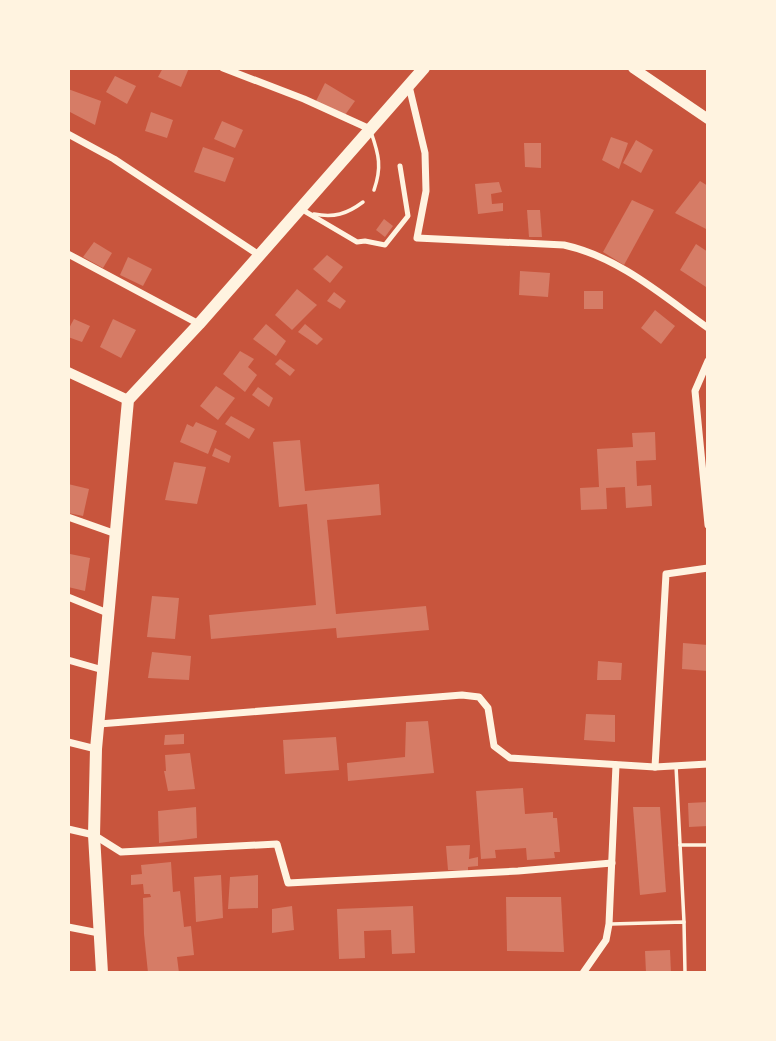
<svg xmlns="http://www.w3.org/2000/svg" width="776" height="1041" viewBox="0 0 776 1041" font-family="'PT Serif',serif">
<rect width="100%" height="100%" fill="#c8553d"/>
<g fill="#d67c66">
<polygon points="163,68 189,68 181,87 158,77"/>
<polygon points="115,76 136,86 127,104 106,92"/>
<polygon points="325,83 355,101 345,115 316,101"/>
<polygon points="68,89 101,101 95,125 68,111"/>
<polygon points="151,112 173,120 167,138 145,131"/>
<polygon points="222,121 243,130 235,148 214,139"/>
<polygon points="611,137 628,143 619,169 602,160"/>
<polygon points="636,140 653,150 641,173 623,163"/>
<polygon points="524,143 541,143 541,168 525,167"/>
<polygon points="203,147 234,158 225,182 194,172"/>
<polygon points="700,181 708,186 708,230 675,213"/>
<polygon points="499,182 502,192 491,194 492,204 503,203 503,211 478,214 475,184"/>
<polygon points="632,200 654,210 624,265 603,252"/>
<polygon points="527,210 540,210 542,237 529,237"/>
<polygon points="384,219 393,226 385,237 376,230"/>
<polygon points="94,242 112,253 103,268 83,257"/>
<polygon points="696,244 708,252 708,283 706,287 680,270"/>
<polygon points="327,255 343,267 330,283 313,269"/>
<polygon points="128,257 152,269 143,286 120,275"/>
<polygon points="520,271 550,273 548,297 519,295"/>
<polygon points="297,289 317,305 292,330 275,315"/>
<rect x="584" y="291" width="19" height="18"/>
<polygon points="334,292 346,301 340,309 327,301"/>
<polygon points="655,310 675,326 661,344 641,328"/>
<polygon points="74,319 90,326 82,342 68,337 68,330"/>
<polygon points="113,319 136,330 121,358 100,347"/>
<polygon points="266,324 286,341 276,356 253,339"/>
<polygon points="305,324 323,339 317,345 298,332"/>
<polygon points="240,351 254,359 248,367 257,375 245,392 223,374"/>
<polygon points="280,359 295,370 290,376 275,364"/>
<polygon points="216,386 235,398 218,420 200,406"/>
<polygon points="258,387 273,398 269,407 252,395"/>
<polygon points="231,416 255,429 249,439 225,424"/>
<polygon points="196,422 217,431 208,454 180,442 187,424 193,427"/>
<polygon points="655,432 656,460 636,461 637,486 651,485 652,506 626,508 625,487 606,488 607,509 581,510 580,488 599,487 597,449 633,447 632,433"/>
<polygon points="300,440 305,491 379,484 381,515 327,520 336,614 426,606 429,630 337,638 336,628 211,639 209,615 316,605 307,504 279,507 273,442"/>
<polygon points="215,448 231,456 229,463 212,456"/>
<polygon points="174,462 206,467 197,504 165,500"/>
<polygon points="68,484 89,489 83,516 68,513"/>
<polygon points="70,554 90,558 85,591 68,587"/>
<polygon points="152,596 179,598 175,639 147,637"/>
<polygon points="683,643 708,645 708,671 682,669"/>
<polygon points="152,652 191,656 189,680 148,678"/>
<polygon points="598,661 622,663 621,680 597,680"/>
<polygon points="586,714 615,715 615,742 584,740"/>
<polygon points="428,721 434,773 348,781 347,763 405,757 406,722"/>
<polygon points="184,734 184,744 164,745 165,735"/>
<polygon points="336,737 339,770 285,774 283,740"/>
<polygon points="190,753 195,789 168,791 164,771 166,771 165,755"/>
<polygon points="523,788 525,814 553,812 553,818 557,818 560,852 554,852 555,858 527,860 526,848 495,850 496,858 481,859 476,791"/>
<polygon points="708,802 708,826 689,827 688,803"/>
<polygon points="196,807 197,838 159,843 158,811"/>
<polygon points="633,807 660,807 666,892 640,895"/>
<polygon points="470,845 469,859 478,857 478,866 468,867 468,871 448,870 446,846"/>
<polygon points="171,862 173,892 180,891 184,927 191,926 194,955 177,957 179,973 148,973 144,934 143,898 151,897 150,894 144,894 143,884 131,885 131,875 142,874 141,865"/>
<polygon points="221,875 223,918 196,922 194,877"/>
<polygon points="258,875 258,908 228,909 230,877"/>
<polygon points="506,897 561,897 564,952 507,951"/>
<polygon points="292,906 294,930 272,933 272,909"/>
<polygon points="413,906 415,953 392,954 391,930 364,931 365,958 339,959 337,909"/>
<polygon points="670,950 671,973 646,973 645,951"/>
</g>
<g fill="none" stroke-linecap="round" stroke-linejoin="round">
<g stroke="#fff3e0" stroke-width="3.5">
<path d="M371 132C379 155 382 167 374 190"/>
<path d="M314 214C334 218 347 214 363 202"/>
<polyline points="676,766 684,922"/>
<polyline points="680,845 708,845"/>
<polyline points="611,924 684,922 685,973"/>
</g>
<polyline stroke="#fff3e0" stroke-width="5" points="306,212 357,242 365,241 385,245 408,216 400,166"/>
<g stroke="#fff3e0" stroke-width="7">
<polyline points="223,68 304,99 370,129"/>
<path d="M409 86 425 153 426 191 417 238 564 245C619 257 663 296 708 328"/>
<polyline points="68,134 114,159 259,255"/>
<polyline points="68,254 199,324"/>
<polyline points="708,361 695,391 708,525"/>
<polyline points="68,517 116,534"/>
<polyline points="68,597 110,614"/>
<polyline points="68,660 103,670"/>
<polyline points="99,724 462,695 479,697 488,708 494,746 510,758 655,767 708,764"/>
<polyline points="68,742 96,749"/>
<polyline points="655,767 666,574 708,568"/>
<polyline points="68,829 94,835 121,852 277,844 288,883 518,871 612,863"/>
<polyline points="68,927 99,933"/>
<polyline points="583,973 606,940 609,924 616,765"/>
</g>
<g stroke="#fff3e0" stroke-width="10">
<polyline points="633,68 708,119"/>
<polyline points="68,372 128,400"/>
</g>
<polyline stroke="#fff3e0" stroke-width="12" points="102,973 94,835 96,749 128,400 199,324 424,68"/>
</g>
<rect width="776" height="1041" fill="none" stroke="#fff3e0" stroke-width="140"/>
</svg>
